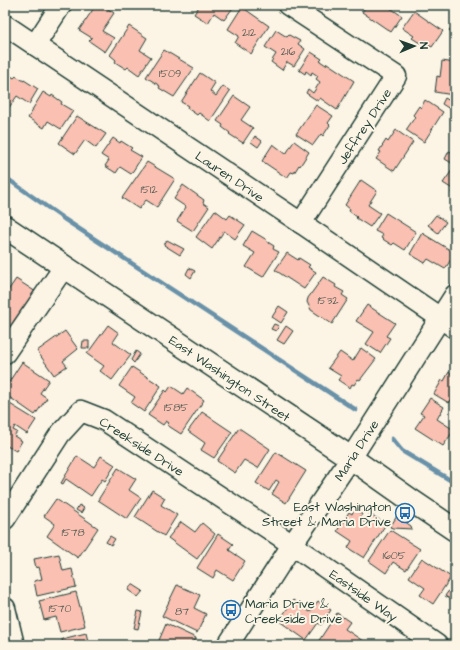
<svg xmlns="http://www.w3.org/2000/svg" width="460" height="650" viewBox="0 0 460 650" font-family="'Architects Daughter',sans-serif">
<rect width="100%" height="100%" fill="#fcf5e5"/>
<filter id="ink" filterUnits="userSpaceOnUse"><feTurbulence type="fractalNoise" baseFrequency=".025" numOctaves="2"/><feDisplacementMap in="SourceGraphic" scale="8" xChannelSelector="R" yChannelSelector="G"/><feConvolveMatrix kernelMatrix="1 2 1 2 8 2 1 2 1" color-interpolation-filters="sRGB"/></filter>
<g filter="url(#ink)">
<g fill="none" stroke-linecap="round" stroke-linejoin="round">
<g stroke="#6991a8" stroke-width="4.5">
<polyline points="5,177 64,219 356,410"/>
<polyline points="392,439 402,451 455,483"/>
</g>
</g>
<g fill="#fac0b2" stroke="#1f3d34">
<polygon points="96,5 102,5 114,13 102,31 114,38 105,52 89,41 92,38 79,30"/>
<polygon points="200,5 235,5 224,20 214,13 208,23 194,14"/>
<polygon points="367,5 386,5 402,16 391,32 362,12"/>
<polygon points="242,7 269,26 251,54 235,43 239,36 228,29"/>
<polygon points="414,11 443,31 432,47 424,43 423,45 412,38 414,36 402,28"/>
<polygon points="455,24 455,36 449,30"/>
<polygon points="129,26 147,38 140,50 151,57 139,75 128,67 126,69 115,62 116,60 110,55"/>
<polygon points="276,30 287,37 289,35 300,41 298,44 305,49 294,66 287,62 282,70 271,62 276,54 265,47"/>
<polygon points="164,50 194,68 174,97 159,88 160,86 146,77"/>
<polygon points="311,52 322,59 320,61 326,65 327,63 354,81 337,110 320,98 318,101 306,93 308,89 313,93 320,82 316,79 318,76 312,72 311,75 306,71 305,74 299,70"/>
<polygon points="442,61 455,63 455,82 453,95 435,92 437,76 440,77"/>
<polygon points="200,73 215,83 210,91 216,96 223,86 230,91 210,121 199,113 197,115 187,108 188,106 181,102"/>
<polygon points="8,74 14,78 16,76 24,81 24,80 38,89 29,104 17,96 8,109 5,107 5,78"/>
<polygon points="43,92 51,97 52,95 62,102 61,104 73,111 61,129 48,121 44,128 28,118 33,110 32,110"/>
<polygon points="234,96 250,107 241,120 253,128 243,143 229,134 230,133 222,127 223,125 217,121"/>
<polygon points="445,98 455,104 455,108 453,111 442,104"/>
<polygon points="425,100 443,112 424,142 406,130 415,117 413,115 419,106 421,108"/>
<polygon points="316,105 333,116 328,123 330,125 323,136 321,134 313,145 296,134"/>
<polygon points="77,116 106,134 96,148 85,140 75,154 59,143"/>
<polygon points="396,130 413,142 394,171 376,159 381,152 379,151 386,140 388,142"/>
<polygon points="255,136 262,141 258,147 251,142"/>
<polygon points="113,138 120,143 121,141 132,148 130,150 142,157 131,174 120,167 116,173 105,166 109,160 101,155"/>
<polygon points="294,141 309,152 300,166 299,165 294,173 291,172 287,178 262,161 273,144 286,154"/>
<polygon points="449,151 455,154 455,165 445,159"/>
<polygon points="147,162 175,179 157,207 146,200 139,209 122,198"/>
<polygon points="453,169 455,170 455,196 451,193 454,190 443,183"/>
<polygon points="361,180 377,191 368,205 380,213 370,227 356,218 357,217 349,211 350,209 345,205"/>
<polygon points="183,185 204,200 203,203 209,207 193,231 177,221 186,207 174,199"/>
<polygon points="455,200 455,213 449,209"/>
<polygon points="215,210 227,219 230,215 245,225 235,239 224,231 212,249 196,237"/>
<polygon points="386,213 416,232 405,250 394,243 392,245 381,238 383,235 375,231"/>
<polygon points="436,215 446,222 438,233 428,225"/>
<polygon points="252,231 267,240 266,241 274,246 273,249 279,252 263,277 246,267 255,253 243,246"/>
<polygon points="422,233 455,253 445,269 428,259 425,263 410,254"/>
<polygon points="167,240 184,249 180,255 164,245"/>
<polygon points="287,253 298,260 299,258 310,265 308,267 316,272 304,289 275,270"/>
<polygon points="189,268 195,271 191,278 186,274"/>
<polygon points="323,277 336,285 335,287 344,292 342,295 348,299 332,324 311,310 307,302 308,298"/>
<polygon points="16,279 36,292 7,335 5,333 5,295"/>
<polygon points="367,305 395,323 386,336 390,338 380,353 366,344 374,332 356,321"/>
<polygon points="279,306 288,312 281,323 272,317"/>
<polygon points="274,324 279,326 276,331 271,329"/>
<polygon points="108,325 119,333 113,342 131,355 112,380 100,371 104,366 87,354"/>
<polygon points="286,326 293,331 284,344 277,340"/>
<polygon points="65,331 78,349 63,361 67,366 54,375 37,351"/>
<polygon points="83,341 89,341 89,348 82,348"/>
<polygon points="361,348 376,359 360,380 358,379 354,385 352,384 350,388 338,380 341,376 328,368 340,352 353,361"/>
<polygon points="136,351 140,354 134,363 131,360"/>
<polygon points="22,362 49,380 40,393 47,398 35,415 5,394 5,388"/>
<polygon points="132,367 161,386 144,412 131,403 135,397 119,386"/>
<polygon points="455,369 455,394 449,403 434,394 442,380 444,381 449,372 452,374"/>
<polygon points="171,386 183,394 187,388 204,400 181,434 167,425 169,423 166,421 163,425 148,415 165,390 167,392"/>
<polygon points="430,398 444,407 437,419 454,430 443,446 415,428 424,415 420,413"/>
<polygon points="5,401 36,420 27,434 15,426 13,430 17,432 14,436 22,441 16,451 5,445"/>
<polygon points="202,412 232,432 214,458 201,450 205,443 188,431"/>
<polygon points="239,428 270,449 258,468 244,460 235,473 217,461"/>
<polygon points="276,452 306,471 286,503 272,494 279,482 276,480 269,491 256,483"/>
<polygon points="77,456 94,467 101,456 115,465 105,481 102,479 91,496 66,479 63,484 61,483"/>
<polygon points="118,468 136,479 129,490 141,498 127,519 98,500"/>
<polygon points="152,490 165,498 161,505 177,515 164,536 135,517"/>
<polygon points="56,499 98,528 78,558 47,536 55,524 44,516"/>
<polygon points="79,505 84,508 81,513 76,510"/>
<polygon points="354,509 362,514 359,519 364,522 370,514 386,524 364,558 348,548 352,541 337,531 349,512 352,514"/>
<polygon points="397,516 411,526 412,529 393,528 390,527"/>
<polygon points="181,522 195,532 202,523 215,534 197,559 168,538"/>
<polygon points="390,530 420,549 406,570 393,562 386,573 369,561"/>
<polygon points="218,534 233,544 229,550 245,561 233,580 217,570 213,578 197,568"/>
<polygon points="110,536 115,539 111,545 106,542"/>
<polygon points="59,554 63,571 72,569 76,587 37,596 34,581 42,579 39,567 36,568 34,559"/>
<polygon points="422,558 451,577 433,604 420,595 425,588 409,577"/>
<polygon points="455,582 455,602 445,596"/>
<polygon points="132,584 143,591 138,597 128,590"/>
<polygon points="177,585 200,595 194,608 206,614 197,633 162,616"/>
<polygon points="76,592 85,626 60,632 56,617 44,620 39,601"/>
<polygon points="293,600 310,612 318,601 331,610 321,625 318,623 306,640 279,621"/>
<polygon points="138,611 142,612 138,629 134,628"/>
<polygon points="337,613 350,622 345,629 363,641 360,645 316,645"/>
<polygon points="166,624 196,638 193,645 157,645"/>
<polygon points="86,633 89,645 63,645 62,639"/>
</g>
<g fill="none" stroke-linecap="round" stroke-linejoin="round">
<g stroke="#1f3d34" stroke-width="23">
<g id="minor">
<polyline points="288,5 396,76 301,223"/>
<polyline points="5,25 301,223 455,328"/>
<polyline points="35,45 61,5"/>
<polyline points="5,353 64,267"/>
<polyline points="5,519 60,434 81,411 104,420 278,535 437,645"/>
<polyline points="5,608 14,645"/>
<polyline points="228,645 292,545 351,458 455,295"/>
</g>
</g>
<g stroke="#1f3d34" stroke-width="25">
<polyline id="major" points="5,227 351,458 412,501 455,530"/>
</g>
<use href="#minor" stroke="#fcf5e5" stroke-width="20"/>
<use href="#major" stroke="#fcf5e5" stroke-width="22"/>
</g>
</g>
<defs>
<g id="bus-ring" transform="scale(1)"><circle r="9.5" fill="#fcf5e5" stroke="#1f6fb2" stroke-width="1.5"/><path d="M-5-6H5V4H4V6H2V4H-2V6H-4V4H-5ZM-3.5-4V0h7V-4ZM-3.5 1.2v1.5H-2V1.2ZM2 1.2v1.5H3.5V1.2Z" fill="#1f6fb2"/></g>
</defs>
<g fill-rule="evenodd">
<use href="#bus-ring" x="405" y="513"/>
<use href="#bus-ring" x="231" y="610"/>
</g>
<g text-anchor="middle" stroke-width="4" stroke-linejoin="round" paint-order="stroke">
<g font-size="11" fill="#565e54">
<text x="249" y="36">212</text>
<text x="288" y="55">216</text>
<text x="170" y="77">1509</text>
<text x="149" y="193">1512</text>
<text x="328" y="304">1532</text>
<text x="176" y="411">1585</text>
<text x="73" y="536">1578</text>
<text x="394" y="559">1605</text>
<text x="60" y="612">1570</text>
<text x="182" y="615">87</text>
</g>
<g font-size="13" fill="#1f3d34" stroke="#fcf5e5">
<text transform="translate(364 126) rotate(-57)" y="5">Jeffrey Drive</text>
<text transform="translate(230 176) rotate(34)" y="5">Lauren Drive</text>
<text transform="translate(230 378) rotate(34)" y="5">East Washington Street</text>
<text transform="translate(142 446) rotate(33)" y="5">Creekside Drive</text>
<text transform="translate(356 450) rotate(-57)" y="5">Maria Drive</text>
<text transform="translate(364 595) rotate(35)" y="5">Eastside Way</text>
</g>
<g font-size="13" fill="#1f3d34" stroke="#fcf5e5" text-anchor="end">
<text x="391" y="511">East Washington<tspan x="391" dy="15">Street &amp; Maria Drive</tspan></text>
<text x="245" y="608" text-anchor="start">Maria Drive &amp;<tspan x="245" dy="15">Creekside Drive</tspan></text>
</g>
</g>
<rect width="460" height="650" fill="none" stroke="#fcf5e5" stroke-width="20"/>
<rect x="10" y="10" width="440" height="630" fill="none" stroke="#1f3d34" stroke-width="1.5" filter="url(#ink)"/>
<g transform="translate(414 46) rotate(88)" stroke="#fcf5e5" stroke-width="3" paint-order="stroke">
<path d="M0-3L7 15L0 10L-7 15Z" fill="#1f3d34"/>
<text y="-6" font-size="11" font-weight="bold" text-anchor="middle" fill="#1f3d34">N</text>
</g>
</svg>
